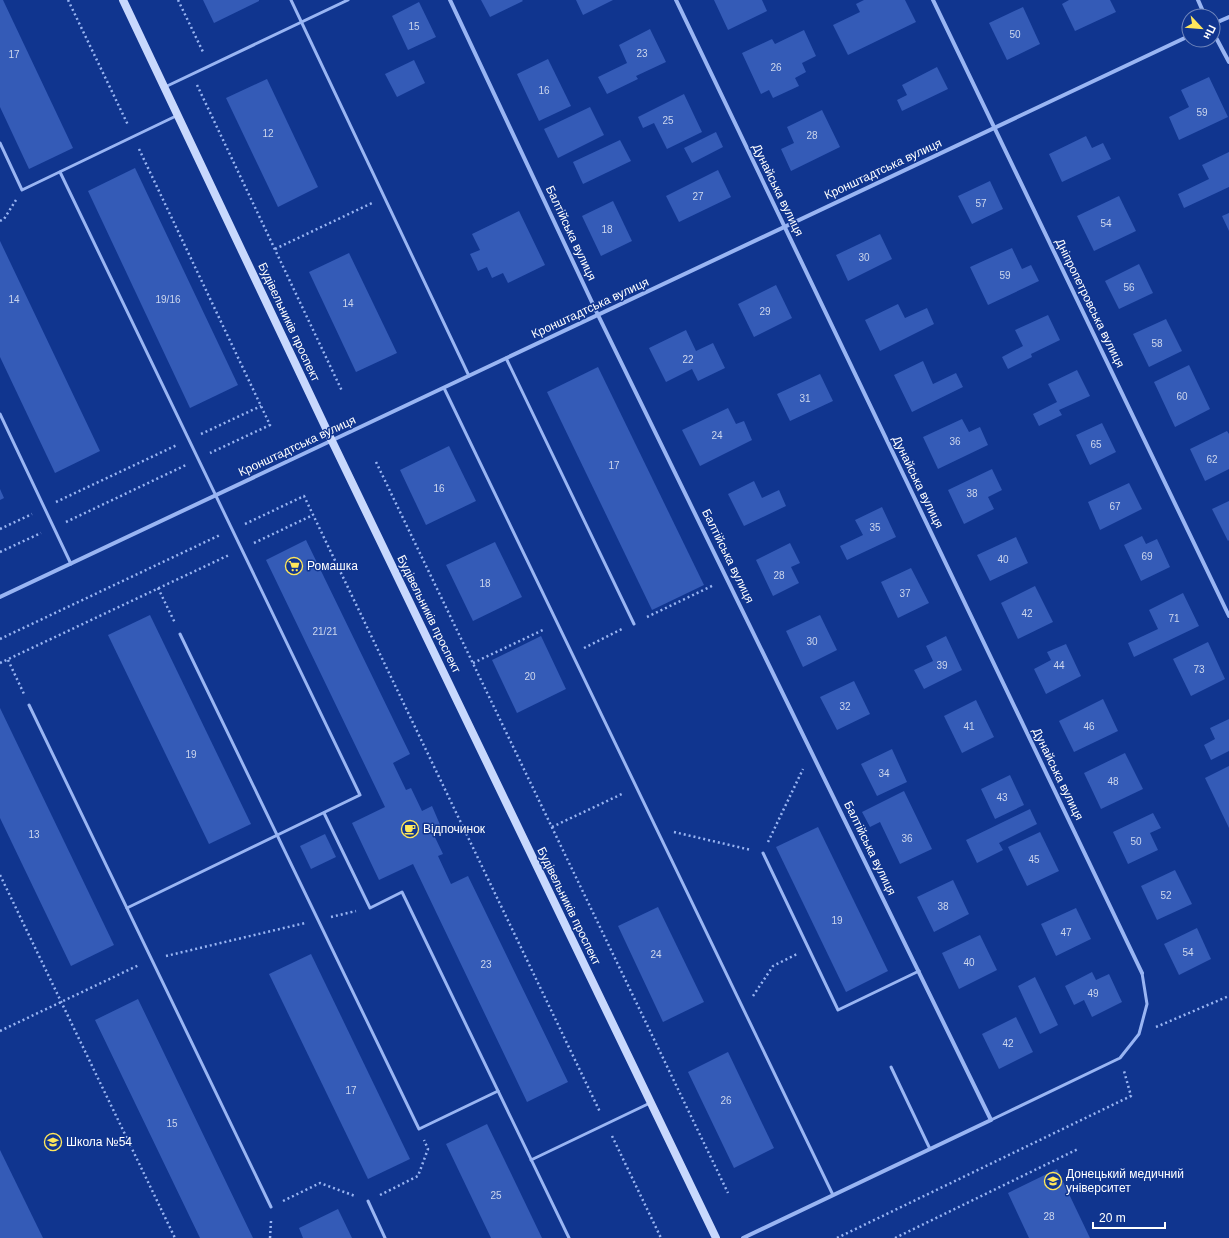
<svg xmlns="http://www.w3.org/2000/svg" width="1229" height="1238" viewBox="0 0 1229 1238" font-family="Helvetica,sans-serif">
<rect width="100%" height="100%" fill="#10358f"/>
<g fill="#345bb7">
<polygon points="0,0 3,0 73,148 29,169 0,107"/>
<polygon points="203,0 259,0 259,1 214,23"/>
<polygon points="481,0 522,0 523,1 490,17"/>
<polygon points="576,0 613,0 583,15"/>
<polygon points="714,0 762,0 767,11 728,30"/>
<polygon points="864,0 905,0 916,22 848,55 833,25 860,12 856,4"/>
<polygon points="1069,0 1110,0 1116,12 1075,31 1062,4"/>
<polygon points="419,2 436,37 408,50 392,16"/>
<polygon points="1023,7 1040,44 1007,60 989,23"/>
<polygon points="650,29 666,62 636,76 638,79 607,94 598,77 627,63 619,45"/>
<polygon points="804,30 816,56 802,63 806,72 795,78 799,86 773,98 769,90 761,94 742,53 772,39 775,44"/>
<polygon points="548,59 571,106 539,121 517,74"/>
<polygon points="414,60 425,83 397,97 385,74"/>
<polygon points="937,67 948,89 902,111 897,100 907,95 902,85"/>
<polygon points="1209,77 1228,117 1179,140 1169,117 1189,107 1181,90"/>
<polygon points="267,79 318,187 278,207 226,98"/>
<polygon points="684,94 702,132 667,149 654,123 643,128 638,117"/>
<polygon points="590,107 604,135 558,158 544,129"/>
<polygon points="822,110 840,147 791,171 781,149 794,143 787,127"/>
<polygon points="716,132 723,147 692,163 684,148"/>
<polygon points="1086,136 1092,148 1103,143 1111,159 1062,182 1049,154"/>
<polygon points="620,140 631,161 583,184 573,162"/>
<polygon points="1229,152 1229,187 1184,208 1178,194 1209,179 1202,165"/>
<polygon points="135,168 238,385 190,408 88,191"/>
<polygon points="718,170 731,197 679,222 666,196"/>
<polygon points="990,181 1003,209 972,224 958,196"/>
<polygon points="1119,196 1136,231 1094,251 1077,216"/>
<polygon points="613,201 632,241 601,256 582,216"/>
<polygon points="519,211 545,265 508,283 503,273 492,278 487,267 478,271 470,254 480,250 472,234"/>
<polygon points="1229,213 1229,231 1222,216"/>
<polygon points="880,234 892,259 848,281 836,255"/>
<polygon points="0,241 100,451 55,473 0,357"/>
<polygon points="1012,248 1022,269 1031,265 1039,281 988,305 970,267"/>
<polygon points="349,253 397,353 356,372 309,272"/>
<polygon points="1139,264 1153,293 1119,309 1105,281"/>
<polygon points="776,285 792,318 754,337 738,304"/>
<polygon points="898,304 905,318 927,308 934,324 880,351 865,320"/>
<polygon points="1048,315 1060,340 1031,354 1032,357 1008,369 1002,357 1023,346 1015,330"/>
<polygon points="1166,319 1182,351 1149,367 1133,334"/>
<polygon points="686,330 696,351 713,343 725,368 698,381 692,369 666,382 649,348"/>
<polygon points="923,361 933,384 956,373 963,387 912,412 894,375"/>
<polygon points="1189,365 1210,409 1175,427 1154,382"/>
<polygon points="598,367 704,585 652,610 547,392"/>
<polygon points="1077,370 1090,396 1059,410 1062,415 1039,426 1033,414 1057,402 1048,384"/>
<polygon points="820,374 833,401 790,421 777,394"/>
<polygon points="728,408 736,424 744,421 752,440 700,466 682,430"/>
<polygon points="962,419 969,432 980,427 988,445 938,469 923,437"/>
<polygon points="1102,423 1116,452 1090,465 1076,435"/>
<polygon points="1227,431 1229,434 1229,469 1205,481 1190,449"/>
<polygon points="449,446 476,501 426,525 400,470"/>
<polygon points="992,469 1002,490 988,497 994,509 964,524 948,490"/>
<polygon points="754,481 762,498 779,490 786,506 744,526 728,494"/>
<polygon points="1129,483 1142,509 1100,530 1088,502"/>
<polygon points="0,489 4,498 0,500"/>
<polygon points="1229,501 1229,540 1228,541 1212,509"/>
<polygon points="882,507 896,537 847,560 840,546 863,535 855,520"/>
<polygon points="1142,536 1146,544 1157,539 1170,567 1141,581 1124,545"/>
<polygon points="1016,537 1028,563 990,581 977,555"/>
<polygon points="306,540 410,754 393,763 406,790 411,788 422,811 432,806 441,827 432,831 443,854 438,856 451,884 468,876 568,1082 527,1102 413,864 379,880 352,823 385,807 266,560"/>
<polygon points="495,542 522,597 473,621 446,565"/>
<polygon points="790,543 800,563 791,567 799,583 773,596 756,560"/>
<polygon points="911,568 929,603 898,618 881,582"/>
<polygon points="1035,586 1053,622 1018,639 1001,603"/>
<polygon points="1183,593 1199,626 1134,657 1128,643 1158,629 1149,610"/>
<polygon points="150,615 251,824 209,844 108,635"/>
<polygon points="820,615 837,650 803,667 786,631"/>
<polygon points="541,636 566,689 517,713 492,660"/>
<polygon points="946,636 962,670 924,689 914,670 933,661 926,646"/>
<polygon points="1208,642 1225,679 1191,696 1173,659"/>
<polygon points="1066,644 1081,676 1046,694 1034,669 1051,660 1047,652"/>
<polygon points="854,681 870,714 837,730 820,697"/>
<polygon points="1103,699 1118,731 1074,752 1059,721"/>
<polygon points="976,700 994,737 962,753 944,716"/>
<polygon points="0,708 114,945 71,966 0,818"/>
<polygon points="1229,719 1229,751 1211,760 1204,745 1215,739 1210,728"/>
<polygon points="892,749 907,782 877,796 861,764"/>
<polygon points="1125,753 1143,789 1101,809 1084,773"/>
<polygon points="1229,766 1229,828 1205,778"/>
<polygon points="1010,775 1024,805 995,819 981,789"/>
<polygon points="904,791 932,849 900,864 880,822 870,827 862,812"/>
<polygon points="1030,809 1037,824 999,843 1003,850 977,863 966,840"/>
<polygon points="1153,813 1161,828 1150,833 1158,850 1128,864 1113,832"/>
<polygon points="818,827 888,971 846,992 776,847"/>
<polygon points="1040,832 1059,871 1027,886 1008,847"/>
<polygon points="325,834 336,857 311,869 300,846"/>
<polygon points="1175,870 1192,904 1157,920 1141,886"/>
<polygon points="953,880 969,914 934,932 917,897"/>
<polygon points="658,907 704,1002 663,1022 618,926"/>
<polygon points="1076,908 1091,939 1056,956 1041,924"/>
<polygon points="1197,928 1211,959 1179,975 1164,944"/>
<polygon points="980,935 997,970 959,989 942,953"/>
<polygon points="311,954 410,1159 368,1179 269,974"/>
<polygon points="1092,972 1096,980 1109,974 1122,1002 1092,1017 1084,1000 1074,1005 1065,986"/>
<polygon points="1035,977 1058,1025 1040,1034 1018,986"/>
<polygon points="138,999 213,1155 253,1238 200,1238 95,1020"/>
<polygon points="1016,1017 1033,1052 999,1069 982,1034"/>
<polygon points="728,1052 774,1148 734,1168 688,1072"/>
<polygon points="487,1124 504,1159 542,1238 491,1238 446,1144"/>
<polygon points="0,1150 43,1238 0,1238"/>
<polygon points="1057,1169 1090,1238 1029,1238 1008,1193"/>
<polygon points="338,1209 352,1238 303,1238 299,1228"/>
</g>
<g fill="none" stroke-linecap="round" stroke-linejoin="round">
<g stroke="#99b5f3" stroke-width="2.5" stroke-dasharray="2 3" stroke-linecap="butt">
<polyline points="68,0 128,125"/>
<polyline points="178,0 204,54"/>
<polyline points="197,85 342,391"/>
<polyline points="139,149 270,425 210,453"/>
<polyline points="0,221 4,219 16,200"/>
<polyline points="275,249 372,203"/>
<polyline points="201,434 261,406"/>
<polyline points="376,462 728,1193"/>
<polyline points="56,502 177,445"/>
<polyline points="66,522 186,465"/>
<polyline points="245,524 304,496 600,1112"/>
<polyline points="0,529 32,514"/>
<polyline points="254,543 313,515"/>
<polyline points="0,552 41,533"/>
<polyline points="158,588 175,623"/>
<polyline points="647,617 714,585"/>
<polyline points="0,639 220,535"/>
<polyline points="584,648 622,629"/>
<polyline points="8,660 24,694"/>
<polyline points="0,663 229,555"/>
<polyline points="473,663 545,629"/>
<polyline points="552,827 624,793"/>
<polyline points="674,832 751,850"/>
<polyline points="768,842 803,769"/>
<polyline points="0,875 175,1238"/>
<polyline points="331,917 356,911"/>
<polyline points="166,956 305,923"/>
<polyline points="753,996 773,966 797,954"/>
<polyline points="1156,1027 1229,996"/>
<polyline points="0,1031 139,965"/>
<polyline points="612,1136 661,1238"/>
<polyline points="380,1195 418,1176 428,1149 424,1140"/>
<polyline points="283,1201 320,1183 355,1196"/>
<polyline points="270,1238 271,1221"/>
<polyline points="837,1238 1131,1096 1124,1071"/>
<polyline points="895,1238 1078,1149"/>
</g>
<g stroke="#99b5f3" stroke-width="3">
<polyline points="291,0 469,376"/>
<polyline points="165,87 348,0"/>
<polyline points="0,143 22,190 176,116"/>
<polyline points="60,172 360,795 127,908"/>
<polyline points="506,358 634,624"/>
<polyline points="444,388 833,1195"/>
<polyline points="0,414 71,564"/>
<polyline points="180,634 419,1129 498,1091"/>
<polyline points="29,705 271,1207"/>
<polyline points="324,813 370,908 402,892 569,1238"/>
<polyline points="763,853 838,1010 919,971"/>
<polyline points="891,1067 930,1149"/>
<polyline points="991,1120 1120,1058 1139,1034 1147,1004 1142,973"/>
<polyline points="531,1160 650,1103"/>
<polyline points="368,1201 385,1238"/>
</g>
<g stroke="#99b5f3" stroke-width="4">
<polyline points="450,0 598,315 991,1120 743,1238"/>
<polyline points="676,0 1142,973"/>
<polyline points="933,0 1229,616"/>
<polyline points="1198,0 1205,16"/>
<polyline points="1213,24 1229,17"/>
<polyline points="1213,32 1229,62"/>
<polyline points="0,597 1189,36"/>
</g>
<polyline stroke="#c8d8fd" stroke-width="8" points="123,0 332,441 716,1238"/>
</g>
<defs>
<g id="supermarket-ring" transform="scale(0.9)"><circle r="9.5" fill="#10358f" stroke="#ffe75b" stroke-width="1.5"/><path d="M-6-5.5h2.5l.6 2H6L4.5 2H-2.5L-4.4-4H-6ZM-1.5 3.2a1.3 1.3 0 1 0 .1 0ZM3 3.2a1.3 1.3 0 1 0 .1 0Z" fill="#ffe75b"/></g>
<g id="cafe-ring" transform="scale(0.9)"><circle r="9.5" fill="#10358f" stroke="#ffe75b" stroke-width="1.5"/><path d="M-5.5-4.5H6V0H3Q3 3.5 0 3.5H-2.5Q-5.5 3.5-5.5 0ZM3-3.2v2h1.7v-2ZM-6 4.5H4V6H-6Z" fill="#ffe75b"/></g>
<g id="school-ring" transform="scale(0.9)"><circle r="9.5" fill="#10358f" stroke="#ffe75b" stroke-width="1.5"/><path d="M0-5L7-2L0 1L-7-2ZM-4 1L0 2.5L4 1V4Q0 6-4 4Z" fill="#ffe75b"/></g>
<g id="university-ring" transform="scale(0.9)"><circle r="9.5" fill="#10358f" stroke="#ffe75b" stroke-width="1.5"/><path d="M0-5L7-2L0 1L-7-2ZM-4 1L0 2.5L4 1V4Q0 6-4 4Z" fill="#ffe75b"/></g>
</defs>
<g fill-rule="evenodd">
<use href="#supermarket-ring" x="294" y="566"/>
<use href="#cafe-ring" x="410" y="829"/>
<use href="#school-ring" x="53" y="1142"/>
<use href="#university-ring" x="1053" y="1181"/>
</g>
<g text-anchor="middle" stroke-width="3" stroke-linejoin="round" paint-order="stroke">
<g font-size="10" fill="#ccd6ed">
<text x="414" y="30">15</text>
<text x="1015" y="38">50</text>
<text x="642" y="57">23</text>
<text x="14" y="58">17</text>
<text x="776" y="71">26</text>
<text x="544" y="94">16</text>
<text x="1202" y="116">59</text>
<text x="668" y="124">25</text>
<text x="268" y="137">12</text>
<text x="812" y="139">28</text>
<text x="698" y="200">27</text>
<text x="981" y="207">57</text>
<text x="1106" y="227">54</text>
<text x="607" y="233">18</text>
<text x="864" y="261">30</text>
<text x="1005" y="279">59</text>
<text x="1129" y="291">56</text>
<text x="14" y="303">14</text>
<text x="168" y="303">19/16</text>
<text x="348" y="307">14</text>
<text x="765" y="315">29</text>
<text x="1157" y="347">58</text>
<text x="688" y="363">22</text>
<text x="1182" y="400">60</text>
<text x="805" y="402">31</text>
<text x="717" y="439">24</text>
<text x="955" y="445">36</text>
<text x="1096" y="448">65</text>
<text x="1212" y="463">62</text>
<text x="614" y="469">17</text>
<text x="439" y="492">16</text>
<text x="972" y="497">38</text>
<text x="1115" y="510">67</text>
<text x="875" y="531">35</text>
<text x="1147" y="560">69</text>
<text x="1003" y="563">40</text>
<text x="779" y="579">28</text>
<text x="485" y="587">18</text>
<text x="905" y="597">37</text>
<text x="1027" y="617">42</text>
<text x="1174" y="622">71</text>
<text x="325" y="635">21/21</text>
<text x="812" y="645">30</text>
<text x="942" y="669">39</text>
<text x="1059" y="669">44</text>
<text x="1199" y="673">73</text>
<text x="530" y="680">20</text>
<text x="845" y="710">32</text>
<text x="969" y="730">41</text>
<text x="1089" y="730">46</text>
<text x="191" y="758">19</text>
<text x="884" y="777">34</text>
<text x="1113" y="785">48</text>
<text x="1002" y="801">43</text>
<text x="34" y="838">13</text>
<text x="907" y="842">36</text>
<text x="1136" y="845">50</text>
<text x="1034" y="863">45</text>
<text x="1166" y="899">52</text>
<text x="943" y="910">38</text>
<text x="837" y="924">19</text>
<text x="1066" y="936">47</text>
<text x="1188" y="956">54</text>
<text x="656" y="958">24</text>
<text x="969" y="966">40</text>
<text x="486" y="968">23</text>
<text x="1093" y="997">49</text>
<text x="1008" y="1047">42</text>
<text x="351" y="1094">17</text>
<text x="726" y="1104">26</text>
<text x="172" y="1127">15</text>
<text x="496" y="1199">25</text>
<text x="1049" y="1220">28</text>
</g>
<g font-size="12" fill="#fff" stroke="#10358f">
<text transform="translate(883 169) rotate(-25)" y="4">Кронштадтська вулиця</text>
<text transform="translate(778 190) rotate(64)" y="4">Дунайська вулиця</text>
<text transform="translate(571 233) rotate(65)" y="4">Балтійська вулиця</text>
<text transform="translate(1090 303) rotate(64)" y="4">Дніпропетровська вулиця</text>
<text transform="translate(590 308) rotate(-25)" y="4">Кронштадтська вулиця</text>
<text transform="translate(289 322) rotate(65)" y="4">Будівельників проспект</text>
<text transform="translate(297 446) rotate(-25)" y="4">Кронштадтська вулиця</text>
<text transform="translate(918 482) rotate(64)" y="4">Дунайська вулиця</text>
<text transform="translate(728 556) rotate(64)" y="4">Балтійська вулиця</text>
<text transform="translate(429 614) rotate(64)" y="4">Будівельників проспект</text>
<text transform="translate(1058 774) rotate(64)" y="4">Дунайська вулиця</text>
<text transform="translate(870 848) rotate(64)" y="4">Балтійська вулиця</text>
<text transform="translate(569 906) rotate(64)" y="4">Будівельників проспект</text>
</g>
<g font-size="12" fill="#fff" stroke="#10358f" text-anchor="start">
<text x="307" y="570">Ромашка</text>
<text x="423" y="833">Відпочинок</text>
<text x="66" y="1146">Школа №54</text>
<text x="1066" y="1178">Донецький медичний<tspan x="1066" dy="14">університет</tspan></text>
</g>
</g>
<g transform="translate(1201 28) rotate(116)"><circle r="19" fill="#10358f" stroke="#7086bc"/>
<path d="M0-3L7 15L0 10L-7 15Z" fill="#ffe75b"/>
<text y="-6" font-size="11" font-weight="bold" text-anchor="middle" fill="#ffffff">Пн</text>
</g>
<path d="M1093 1222v6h72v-6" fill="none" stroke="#ffffff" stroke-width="2"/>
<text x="1099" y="1222" font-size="12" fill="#ffffff" stroke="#10358f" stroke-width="3" paint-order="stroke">20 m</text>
</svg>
